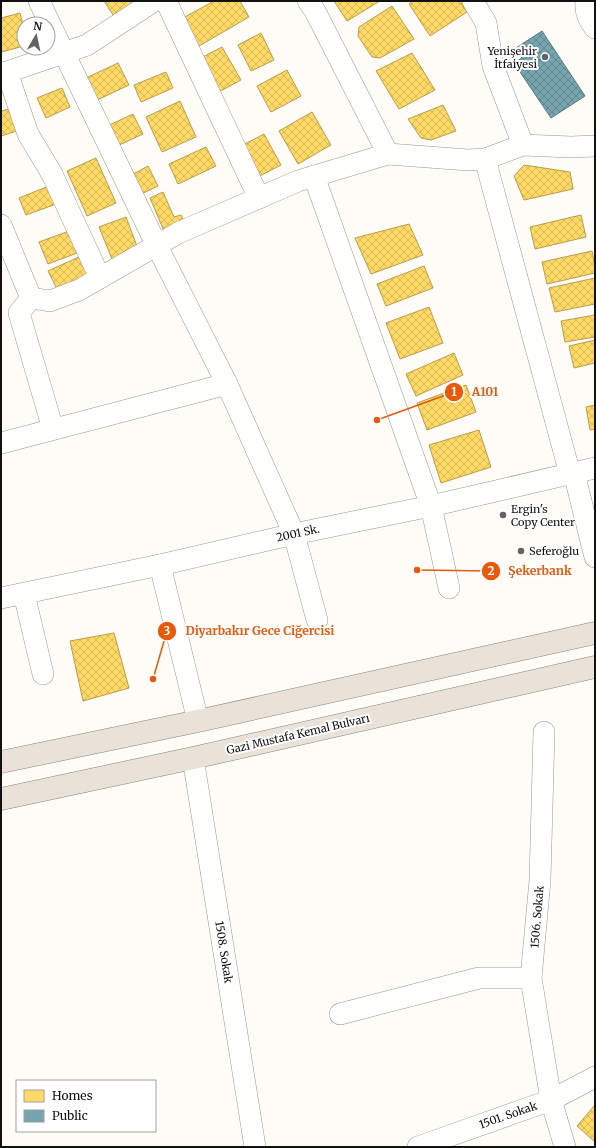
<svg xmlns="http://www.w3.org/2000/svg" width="596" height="1148" viewBox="0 0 596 1148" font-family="Merriweather,serif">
<defs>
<pattern id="homes-cross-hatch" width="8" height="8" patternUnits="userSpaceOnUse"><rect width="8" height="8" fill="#ffd966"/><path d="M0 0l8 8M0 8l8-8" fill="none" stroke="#dab957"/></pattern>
<pattern id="public-cross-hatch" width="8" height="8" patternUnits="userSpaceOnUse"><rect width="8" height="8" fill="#76a5af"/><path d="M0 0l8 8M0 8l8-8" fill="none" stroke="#5f858d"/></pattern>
</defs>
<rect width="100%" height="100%" fill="#fdfcf7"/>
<g fill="url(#homes-cross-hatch)" stroke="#b89d4c">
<polygon points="104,1 142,1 115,18"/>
<polygon points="214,1 240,1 249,17 199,46 183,18"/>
<polygon points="334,1 380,1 347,21"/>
<polygon points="413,1 460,1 467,12 430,36 409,4"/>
<polygon points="392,6 414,39 380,58 372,57 358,36 359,27"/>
<polygon points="20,13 24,29 24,46 1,52 1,18"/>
<polygon points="261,33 274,60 251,71 238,45"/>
<polygon points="222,47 241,80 213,95 195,61"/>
<polygon points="412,53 435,90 399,109 376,71"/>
<polygon points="118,63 129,85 97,100 86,78"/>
<polygon points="287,70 301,96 271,112 257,86"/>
<polygon points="166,72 173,88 141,102 134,85"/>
<polygon points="62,88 70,107 46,118 37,98"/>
<polygon points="180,101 196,137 162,152 146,117"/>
<polygon points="443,105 456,131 431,140 421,138 408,119"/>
<polygon points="9,109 17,131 1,136 1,111"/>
<polygon points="312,112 331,145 298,164 279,131"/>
<polygon points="133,114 143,134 115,147 105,127"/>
<polygon points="264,134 281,165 256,178 239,147"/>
<polygon points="206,147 216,166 178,184 169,164"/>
<polygon points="96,158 116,203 87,216 67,171"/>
<polygon points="524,165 570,172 573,189 524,200 514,176"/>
<polygon points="148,166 158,186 137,196 128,177"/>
<polygon points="49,186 56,204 26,215 19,198"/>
<polygon points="163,192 174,217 181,215 184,222 164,231 150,198"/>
<polygon points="581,215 586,237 535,249 530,227"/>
<polygon points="126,217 138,249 112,259 99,227"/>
<polygon points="409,224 423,255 371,274 355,238"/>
<polygon points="69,231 77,253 48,264 39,242"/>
<polygon points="592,251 595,267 595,273 547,284 542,262"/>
<polygon points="81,256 89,275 57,289 48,271"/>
<polygon points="424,266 433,288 386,306 377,284"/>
<polygon points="595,278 595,304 555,312 549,288"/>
<polygon points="429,307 443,343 400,359 386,323"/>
<polygon points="595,315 595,337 565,342 561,321"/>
<polygon points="595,340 595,363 574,368 569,346"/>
<polygon points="454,353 463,375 416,396 406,374"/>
<polygon points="466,385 476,412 427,430 417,403"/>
<polygon points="595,405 595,429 590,430 586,407"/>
<polygon points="479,430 491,467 441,483 429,445"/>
<polygon points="114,633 129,688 83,701 70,641"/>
<polygon points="595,1105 595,1142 577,1126"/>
</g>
<polygon fill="url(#public-cross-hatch)" stroke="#587980" points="542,31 585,96 551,118 514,63 522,58 516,48"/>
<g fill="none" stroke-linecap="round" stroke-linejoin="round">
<g stroke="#979795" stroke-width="22">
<g id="minor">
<polyline points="39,1 157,246 227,384 294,534 317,620"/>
<polyline points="166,1 259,198"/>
<polyline points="308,1 315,11 388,154"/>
<polyline points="473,1 486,23 493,66 523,145"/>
<path d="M586 1C585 11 588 20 595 28"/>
<polyline points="7,72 28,134 52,174 100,278"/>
<polyline points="1,74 87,45 154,1"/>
<polyline points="485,159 570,474"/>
<polyline points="314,176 431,506 449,588"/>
<polyline points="1,225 31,298 50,301 79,290 178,233 298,181 388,154 468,160 485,159 523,145 571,147 595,146"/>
<polyline points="31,298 19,313 53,429"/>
<polyline points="1,443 227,384"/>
<polyline points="574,473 595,557"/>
<polyline points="160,565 198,721"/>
<polyline points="24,594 43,674"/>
<polyline points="1,598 160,565 294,534 431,506 595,468"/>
<polyline points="544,732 540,880 531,978 551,1100 565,1147"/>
<polyline points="193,758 255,1147"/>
<polyline points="340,1014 479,978 531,978"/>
<polyline points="418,1147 551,1100 595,1077"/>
</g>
</g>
<g stroke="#858482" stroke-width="23">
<g id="highway">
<polyline points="1,762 198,721 595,633"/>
<polyline points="1,799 193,758 595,667"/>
</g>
</g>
<use href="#minor" stroke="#fffffe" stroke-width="21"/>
<use href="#highway" stroke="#eae1d8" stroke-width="22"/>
</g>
<g fill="#646362" stroke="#fff" stroke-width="1.5">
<circle cx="545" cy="57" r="4"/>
<circle cx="503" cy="515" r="4"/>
<circle cx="521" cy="551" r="4"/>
</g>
<g text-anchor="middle" stroke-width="4" stroke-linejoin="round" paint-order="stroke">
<g font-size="11" fill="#111" stroke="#fff" text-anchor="start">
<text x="537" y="55" text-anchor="end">Yenişehir<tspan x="537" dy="13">İtfaiyesi</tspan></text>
<text x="511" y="513">Ergin's<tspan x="511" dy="13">Copy Center</tspan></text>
<text x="529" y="555">Seferoğlu</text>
</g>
<g font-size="11" fill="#111" stroke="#fff">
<text transform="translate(298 533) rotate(-12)" y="4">2001 Sk.</text>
<text transform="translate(298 734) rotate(-13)" y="4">Gazi Mustafa Kemal Bulvarı</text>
<text transform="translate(537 917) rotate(-85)" y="4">1506. Sokak</text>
<text transform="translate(224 952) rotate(81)" y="4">1508. Sokak</text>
<text transform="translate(508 1115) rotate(-19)" y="4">1501. Sokak</text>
</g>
</g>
<path fill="none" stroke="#e8590c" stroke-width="1.5" d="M377 420L454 392M417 570L491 571M153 679L167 631"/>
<g fill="#e8590c" stroke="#fff" stroke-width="1.5">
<circle cx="377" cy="420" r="4"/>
<circle cx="417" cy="570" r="4"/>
<circle cx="153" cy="679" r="4"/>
<circle cx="454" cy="392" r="10"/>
<circle cx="491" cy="571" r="10"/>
<circle cx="167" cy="631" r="10"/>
</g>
<g font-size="12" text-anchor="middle" font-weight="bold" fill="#fff">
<text x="454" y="396">1</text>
<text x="491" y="575">2</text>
<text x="167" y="635">3</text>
</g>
<g font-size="12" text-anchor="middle" font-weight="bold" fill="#e8590c" stroke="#fff" stroke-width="4" stroke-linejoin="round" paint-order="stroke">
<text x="485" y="396">A101</text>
<text x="540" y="575">Şekerbank</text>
<text x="260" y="635">Diyarbakır Gece Ciğercisi</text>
</g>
<rect width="596" height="1148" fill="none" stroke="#111111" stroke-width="4"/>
<rect x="16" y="1080" width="140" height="52" fill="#ffffff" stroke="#a0a0a0"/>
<rect x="24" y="1090" width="20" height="12" fill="#ffd966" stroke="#a0a0a0"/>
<text x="52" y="1100" font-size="12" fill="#111111">Homes</text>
<rect x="24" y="1110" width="20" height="12" fill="#76a5af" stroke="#a0a0a0"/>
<text x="52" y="1120" font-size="12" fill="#111111">Public</text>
<g transform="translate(36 36) rotate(9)"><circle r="19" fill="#ffffff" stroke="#a0a0a0"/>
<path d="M0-3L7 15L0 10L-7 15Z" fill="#646362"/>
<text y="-6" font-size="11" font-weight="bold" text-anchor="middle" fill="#111111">N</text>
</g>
</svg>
